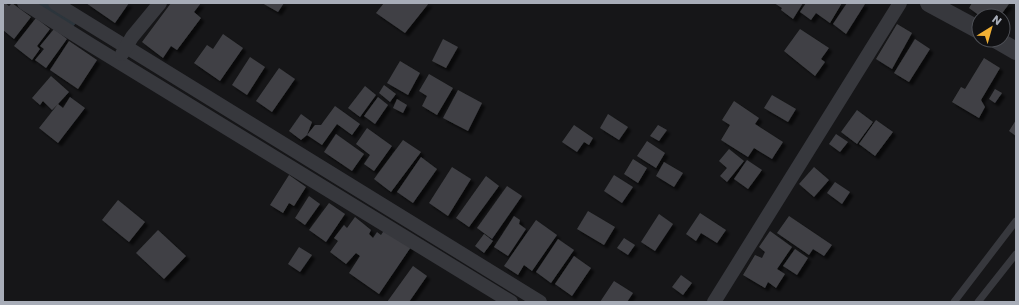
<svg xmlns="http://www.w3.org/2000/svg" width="1019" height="305" viewBox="0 0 1019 305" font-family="Poppins,sans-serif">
<defs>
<filter id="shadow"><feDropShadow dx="3.5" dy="3.5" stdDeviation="1" flood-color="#0009"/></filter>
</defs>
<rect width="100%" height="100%" fill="#161618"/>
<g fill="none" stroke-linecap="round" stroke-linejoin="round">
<polyline stroke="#2c353c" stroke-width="15" points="42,3 69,20"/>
</g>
<g fill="#404145" filter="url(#shadow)">
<polygon points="5,3 9,6 12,3 31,17 14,39 3,30 3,6"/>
<polygon points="86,3 129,3 115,23"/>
<polygon points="171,3 201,3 194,12 201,18 177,50 171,46 163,58 142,42"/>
<polygon points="262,3 284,3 278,12"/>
<polygon points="384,3 429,3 405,33 376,13"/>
<polygon points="774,3 803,3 793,19 781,10 782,8"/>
<polygon points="806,3 842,3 830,23 816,13 811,20 800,12"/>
<polygon points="847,3 863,3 865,4 846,34 833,24"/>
<polygon points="972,3 1007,3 1009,4 1000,16 980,16 969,8"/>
<polygon points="36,18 50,29 37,46 40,49 32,60 14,46"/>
<polygon points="897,24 912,33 892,69 876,59"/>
<polygon points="54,29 67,39 46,68 35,60 44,49 40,46"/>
<polygon points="800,29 829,48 821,59 825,62 815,76 784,51"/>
<polygon points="223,34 243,48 220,81 194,63 207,45 213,49"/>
<polygon points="443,39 458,47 446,68 432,61"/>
<polygon points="915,39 930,49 909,82 894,73"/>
<polygon points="69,41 97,60 78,89 50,70"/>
<polygon points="250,57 265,67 247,95 232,85"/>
<polygon points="984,58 1000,68 981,100 985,107 979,118 952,102 961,87 965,89"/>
<polygon points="400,61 420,73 408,95 387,83"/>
<polygon points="279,68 295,79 272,112 256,101"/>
<polygon points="429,74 453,88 437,115 422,106 427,96 419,91"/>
<polygon points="51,76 69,92 58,104 63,108 70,97 85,108 58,143 39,128 58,104 52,110 43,101 40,105 32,98"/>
<polygon points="384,85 396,94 390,102 379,93"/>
<polygon points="365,86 376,95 360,117 348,108"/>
<polygon points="995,89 1002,93 995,103 989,99"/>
<polygon points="458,90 482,103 468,131 443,118"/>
<polygon points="772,95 796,109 788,122 764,108"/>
<polygon points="378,97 388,105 375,124 364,116"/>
<polygon points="397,99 407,105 403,113 393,108"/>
<polygon points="734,101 759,118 755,124 783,142 772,159 754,148 748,157 721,140 730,125 722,120"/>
<polygon points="335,106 360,124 352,135 337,124 322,145 307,135 315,125 321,125"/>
<polygon points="857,110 873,122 857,144 841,132"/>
<polygon points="301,114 312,122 307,135 301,140 289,131"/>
<polygon points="608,114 628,127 619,140 600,128"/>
<polygon points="876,120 893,132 875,156 859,144"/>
<polygon points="1016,120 1016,136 1009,131"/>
<polygon points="574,125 593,138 589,145 584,142 577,152 562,142"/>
<polygon points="658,125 667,130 659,141 650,136"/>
<polygon points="367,128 392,146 374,171 364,164 370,155 356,144"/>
<polygon points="336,134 364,154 352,171 324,152"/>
<polygon points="836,134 848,142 840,152 829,144"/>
<polygon points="403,140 421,152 391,192 374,179"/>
<polygon points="647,141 665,153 656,168 637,156"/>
<polygon points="729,149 744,161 727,182 720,176 727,168 719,161"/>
<polygon points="421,157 437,169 413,203 397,192"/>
<polygon points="633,159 647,168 638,183 624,174"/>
<polygon points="747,160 762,170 748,189 734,179"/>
<polygon points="664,162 683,173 674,187 656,176"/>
<polygon points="452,167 471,179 448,216 429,203"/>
<polygon points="814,167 829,180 814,197 799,184"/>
<polygon points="289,175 306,187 294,206 289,203 283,213 270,205"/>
<polygon points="614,175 633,187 622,203 604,191"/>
<polygon points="486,176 499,186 469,227 456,218"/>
<polygon points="835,182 850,192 842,204 827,193"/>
<polygon points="507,186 522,196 492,239 477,228"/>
<polygon points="309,196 320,204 305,225 295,218"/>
<polygon points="118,200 145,222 129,242 102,220"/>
<polygon points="329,203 345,214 326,242 309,230"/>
<polygon points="588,211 615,227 604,245 577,229"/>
<polygon points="700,213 726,230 717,243 701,233 696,241 686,234"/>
<polygon points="659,214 673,224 655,251 641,242"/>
<polygon points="514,216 520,220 519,224 526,229 508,256 494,247"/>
<polygon points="789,216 832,245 824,256 813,249 809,255 777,233"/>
<polygon points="355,217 371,230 369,234 373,238 377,232 381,235 385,229 411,247 379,294 349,273 360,256 356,253 346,264 330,252 338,241 334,238 344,225 347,228"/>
<polygon points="536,220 557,235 532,271 524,265 518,275 504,266"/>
<polygon points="158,230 186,256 164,279 136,253"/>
<polygon points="770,231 792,247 777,269 785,274 776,288 768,282 765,288 743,275 755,255 762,258 765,252 759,247"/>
<polygon points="484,234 493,241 484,253 475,246"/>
<polygon points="624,238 635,245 628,255 617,248"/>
<polygon points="558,239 574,250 551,283 536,272"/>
<polygon points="299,247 312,255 300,272 288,264"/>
<polygon points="795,249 808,258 797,275 783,266"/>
<polygon points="574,256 591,268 572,296 555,284"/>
<polygon points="413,266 427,276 409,302 387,302"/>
<polygon points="681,275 692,283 683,295 672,287"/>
<polygon points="614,281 633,293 627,302 600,302"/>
</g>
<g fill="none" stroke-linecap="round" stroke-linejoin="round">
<g stroke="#37383d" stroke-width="7">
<polyline points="954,302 1016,221"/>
<polyline points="978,302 1016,254"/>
</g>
<g stroke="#37383d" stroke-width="14">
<polyline points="24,3 91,45 511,302"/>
<polyline points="55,3 540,302"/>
<polyline points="122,54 132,37 160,3"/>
<polyline points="714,302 900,3"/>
</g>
<g stroke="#37383d" stroke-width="18">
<polyline points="929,3 979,30"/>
<polyline points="997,40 1016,51"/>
</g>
</g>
<rect width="1019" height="305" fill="none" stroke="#a8adb8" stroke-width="8"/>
<g transform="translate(991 28) rotate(37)"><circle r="19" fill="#111113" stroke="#4d4f55"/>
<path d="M0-3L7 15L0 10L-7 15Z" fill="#f2b134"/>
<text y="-6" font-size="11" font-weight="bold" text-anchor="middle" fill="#a8adb8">N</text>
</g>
</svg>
